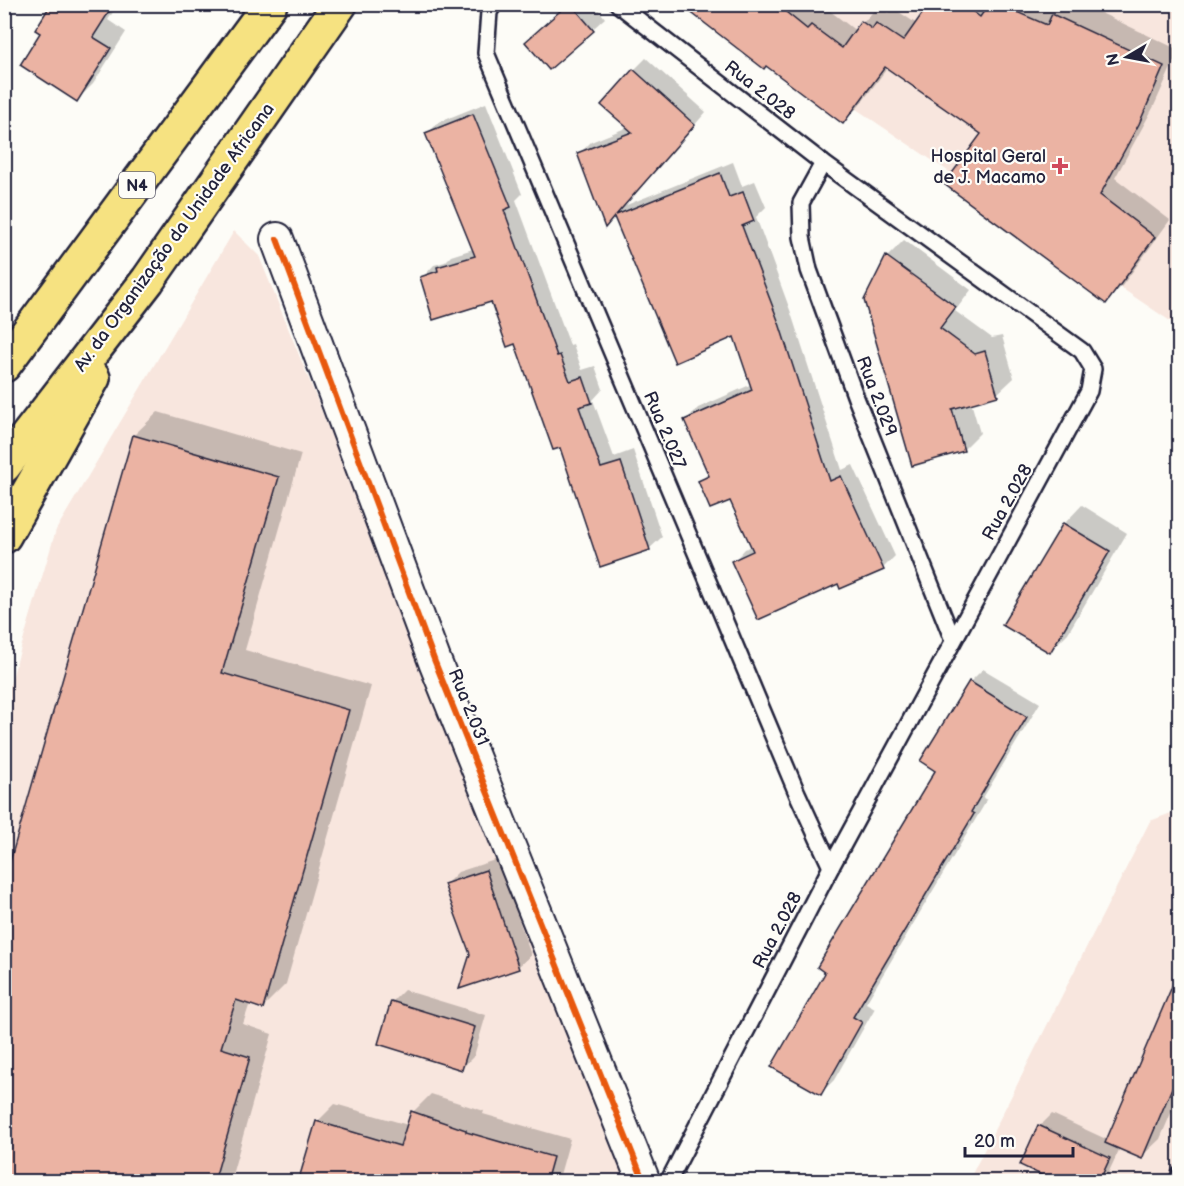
<svg xmlns="http://www.w3.org/2000/svg" width="1184" height="1186" viewBox="0 0 1184 1186" font-family="'Balsamiq Sans',sans-serif">
<rect width="100%" height="100%" fill="#fdfcf7"/>
<filter id="ink" filterUnits="userSpaceOnUse"><feTurbulence type="fractalNoise" baseFrequency=".0167" numOctaves="2"/><feDisplacementMap in="SourceGraphic" scale="12" xChannelSelector="R" yChannelSelector="G"/><feConvolveMatrix kernelMatrix="1 2 1 2 8 2 1 2 1" color-interpolation-filters="sRGB"/></filter>
<g filter="url(#ink)">
<g fill="#f8e6de">
<polygon points="702,5 1179,5 1179,327"/>
<polygon points="234,231 259,256 633,1181 5,1181 4,705 56,530"/>
<polygon points="1179,810 1179,1181 968,1182 1150,821"/>
</g>
<g fill="#0003">
<polygon points="53,4 118,4 108,20 126,32 93,84 77,100 42,33"/>
<polygon points="568,4 594,4 605,18 549,68"/>
<polygon points="691,4 821,4 856,31 878,6 888,13 893,8 917,24 931,4 1052,4 1060,8 1064,4 1082,4 1179,50 1154,106 1115,178 1170,220 1122,286 1106,302 983,133 888,67 859,106 843,122"/>
<polygon points="646,58 706,112 624,206 733,162 742,186 755,181 766,207 756,217 790,310 842,470 853,465 895,556 883,568 838,582 733,562 745,549 752,546 731,499 700,481 709,473 686,420 698,408 752,384 735,335 615,216 579,154 591,142 628,127 634,70"/>
<polygon points="486,103 522,194 516,200 570,345 573,344 582,370 595,366 603,389 593,400 614,457 633,450 662,537 649,549 561,446 516,342 492,300 422,278 434,265 445,262 451,256 473,249 427,134 439,122"/>
<polygon points="904,240 971,290 955,311 992,338 1002,336 1014,378 997,394 971,402 980,433 963,450 866,300 888,256"/>
<polygon points="158,412 301,454 245,650 371,686 286,984 263,1007 250,1003 243,1024 272,1034 230,1182 4,1182 134,435"/>
<polygon points="1082,505 1127,533 1068,633 1050,651 1005,624 1064,524"/>
<polygon points="983,669 1040,703 983,798 987,800 866,1003 875,1008 834,1080 821,1093 970,682"/>
<polygon points="498,859 531,955 518,967 471,954 446,884 458,872"/>
<polygon points="1180,983 1180,1092 1160,1139 1141,1157 1120,1148 1104,1182 1059,1182 1040,1126 1052,1114 1108,1140 1173,990"/>
<polygon points="404,990 486,1015 474,1056 462,1068 392,1002"/>
<polygon points="431,1094 484,1111 483,1114 570,1139 558,1182 300,1182 317,1122 335,1104 408,1125 413,1112"/>
</g>
<g fill="#ebb3a3" stroke="#22223b" stroke-width="1.5">
<polygon points="51,4 114,4 93,37 111,48 77,102 20,65 40,33 35,30"/>
<polygon points="568,4 571,4 594,31 549,70 525,42"/>
<polygon points="680,4 776,4 807,29 811,25 842,48 861,21 872,29 876,23 903,41 929,4 963,4 980,17 989,4 998,4 1047,25 1052,14 1164,66 1139,124 1100,195 1155,237 1106,304 944,184 981,134 885,67 843,124 766,66 764,69"/>
<polygon points="633,69 695,125 616,215 720,173 729,197 743,192 754,221 742,226 779,323 830,481 841,476 884,570 840,589 838,584 758,620 731,561 753,551 730,501 710,509 698,481 709,476 684,420 752,390 734,337 675,363 614,217 605,228 577,153 632,132 601,105"/>
<polygon points="473,114 511,207 504,210 557,356 560,355 570,381 583,377 592,403 579,407 601,468 621,462 650,550 600,567 560,448 553,450 515,344 507,347 491,302 433,320 420,277 438,271 437,267 475,256 425,133"/>
<polygon points="886,256 956,307 940,328 975,354 985,351 998,396 952,409 964,451 912,466 864,300"/>
<polygon points="133,435 279,477 222,673 349,710 263,1009 236,1000 221,1048 250,1057 214,1182 4,1182 4,882"/>
<polygon points="1063,523 1110,551 1050,653 1002,625"/>
<polygon points="969,681 1027,717 971,812 974,814 853,1017 862,1022 821,1095 771,1067 825,973 817,967 935,771 920,761"/>
<polygon points="486,870 519,969 459,989 470,954 444,884"/>
<polygon points="1179,970 1179,1071 1142,1159 1105,1143"/>
<polygon points="391,1001 475,1027 462,1070 378,1044"/>
<polygon points="411,1111 466,1130 466,1132 553,1157 546,1182 298,1182 316,1121 400,1146"/>
<polygon points="1038,1125 1110,1158 1099,1182 1056,1182 1020,1165"/>
</g>
<g fill="none" stroke-linecap="round" stroke-linejoin="round">
<g stroke="#22223b" stroke-width="20">
<g id="service">
<polyline points="494,4 489,12 486,53 797,793 831,867"/>
<polyline points="618,4 823,163 1082,351 1093,369 1089,391 831,867 668,1182"/>
<polyline points="823,163 801,203 802,237 809,270 856,398 953,640"/>
<polyline points="1177,1182 1180,1175"/>
</g>
</g>
<g stroke="#22223b" stroke-width="36">
<polyline id="minor" points="277,239 435,662 644,1182"/>
</g>
<g stroke="#22223b" stroke-width="38">
<g id="trunk">
<polyline points="4,365 270,4"/>
<polyline points="4,466 148,280 340,4"/>
<polyline points="4,536 93,378"/>
</g>
</g>
<use href="#service" stroke="#fdfcf7" stroke-width="15"/>
<use href="#minor" stroke="#fdfcf7" stroke-width="32"/>
<use href="#trunk" stroke="#f6e281" stroke-width="33"/>
<g stroke="#fdfcf7" stroke-width="10">
<polyline id="cycleway" points="277,239 435,662 644,1182"/>
</g>
<use href="#cycleway" stroke="#e8590c" stroke-width="6"/>
</g>
</g>
<path fill="#d1495b" stroke="#fdfcf7" stroke-width="2" d="M1057 157h6v6h6v6h-6v6h-6v-6h-6v-6h6z"/>
<g text-anchor="middle" stroke-width="4.5" stroke-linejoin="round" paint-order="stroke">
<rect fill="#fdfcf7" stroke="#646373" stroke-width="1.5" x="119" y="172" width="36" height="26" rx="4.5"/>
<g font-size="16" font-weight="bold" fill="#22223b">
<text x="137" y="191">N4</text>
</g>
<g font-size="18" fill="#22223b" stroke="#fdfcf7">
<text transform="translate(760 90) rotate(38)" y="6">Rua 2.028</text>
<text transform="translate(174 237) rotate(-54)" y="6">Av. da Organização da Unidade Africana</text>
<text transform="translate(877 396) rotate(69)" y="6">Rua 2.029</text>
<text transform="translate(665 430) rotate(67)" y="6">Rua 2.027</text>
<text transform="translate(1007 502) rotate(-61)" y="6">Rua 2.028</text>
<text transform="translate(469 707) rotate(68)" y="6">Rua 2.031</text>
<text transform="translate(777 930) rotate(-62)" y="6">Rua 2.028</text>
</g>
<g font-size="18" fill="#22223b" stroke="#fdfcf7" text-anchor="end">
<text x="1046" y="162">Hospital Geral<tspan x="1046" dy="21">de J. Macamo</tspan></text>
</g>
</g>
<rect width="1184" height="1186" fill="none" stroke="#fdfcf7" stroke-width="24"/>
<rect x="12" y="12" width="1160" height="1162" fill="none" stroke="#22223b" stroke-width="2" filter="url(#ink)"/>
<g transform="translate(1127 57) rotate(260)" stroke="#fdfcf7" stroke-width="4.5" paint-order="stroke">
<path d="M0-4.5L10 22L0 15L-10 22Z" fill="#22223b"/>
<text y="-9" font-size="16" font-weight="bold" text-anchor="middle" fill="#22223b">N</text>
</g>
<path d="M965 1147v9h108v-9" fill="none" stroke="#22223b" stroke-width="3"/>
<text x="974" y="1147" font-size="18" fill="#22223b" stroke="#fdfcf7" stroke-width="4.5" paint-order="stroke">20 m</text>
</svg>
